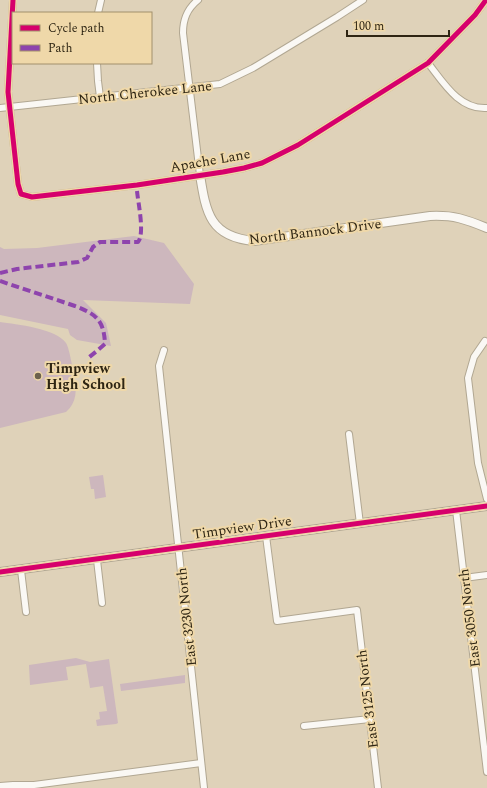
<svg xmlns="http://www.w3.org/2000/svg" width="487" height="788" viewBox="0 0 487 788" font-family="Spectral,serif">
<rect width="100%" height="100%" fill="#dfd2b9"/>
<g fill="#cdb7bd">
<polygon points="134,236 164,243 194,284 190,304 83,300 106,323 111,346 77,340 70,335 68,329 0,315 0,247 4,249 37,248"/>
<path d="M0 322C16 324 57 329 66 343 69 347 73 369 74 376 77 390 77 402 66 412L0 428Z"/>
<polygon points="103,475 106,497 95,499 94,489 91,489 89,477"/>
<polygon points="76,658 90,662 109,659 118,723 116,724 97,726 96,720 100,719 99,712 107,711 103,686 90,688 86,664 66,667 68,680 30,685 29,665"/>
<polygon points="185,675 185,683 121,691 120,684"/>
</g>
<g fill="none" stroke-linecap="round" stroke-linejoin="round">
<g stroke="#b1a792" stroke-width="8">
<g id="minor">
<polyline points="13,0 8,92 18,184 21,194 32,197 137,185 223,172 244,168 262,163 298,145 428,63 475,15 486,0"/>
<path d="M198 0C187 9 183 19 183 33L200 175"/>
<polyline points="98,13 101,0"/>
<polyline points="97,63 98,81 100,97"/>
<path d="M428 63C443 82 459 110 487 108"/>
<polyline points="0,108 220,84 253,68 337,17 363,0"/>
<polyline points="485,341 474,357 468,378 478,463 487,499"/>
<polyline points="164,350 159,366 204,788"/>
<polyline points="349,434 360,524"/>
<polyline points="456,510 487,772"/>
<polyline points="266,536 277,621 357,610 378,788"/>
<polyline points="97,560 102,603"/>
<polyline points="21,570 26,612"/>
<polyline points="464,578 487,575"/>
<polyline points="304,726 370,719"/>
<polyline points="0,786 13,785 34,785 201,763"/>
</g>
</g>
<g stroke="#b1a792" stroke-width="10">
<g id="tertiary">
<path d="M200 175C206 213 210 237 254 241L430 216C454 215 465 219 487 228"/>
<polyline points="0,572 487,506"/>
</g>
</g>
<use href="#minor" stroke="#faf8f4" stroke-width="6"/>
<use href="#tertiary" stroke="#faf8f4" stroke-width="8"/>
<g stroke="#8e44ad" stroke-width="4" stroke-dasharray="8 4" stroke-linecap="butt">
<path d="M0 273 17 269 78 262 87 258 93 247 100 242H138C145 234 138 202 137 191"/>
<path d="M0 281 75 306C96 314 104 320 105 344L98 350 87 359"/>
</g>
<g stroke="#efd8a9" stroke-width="8">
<g id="cycleway">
<polyline points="13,0 8,92 18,184 21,194 32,197 137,185 223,172 244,168 262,163 298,145 428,63 475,15 486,0"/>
<polyline points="0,572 487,506"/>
</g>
</g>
<use href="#cycleway" stroke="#d6006c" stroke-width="5"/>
</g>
<circle fill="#6c624d" stroke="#efd8a9" stroke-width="1.5" cx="38" cy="376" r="4"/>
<g text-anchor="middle" stroke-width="4" stroke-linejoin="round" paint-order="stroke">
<g font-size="14" fill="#2e2513" stroke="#efd8a9">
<text transform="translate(145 92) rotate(-6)" y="5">North Cherokee Lane</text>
<text transform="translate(210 160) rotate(-10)" y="5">Apache Lane</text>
<text transform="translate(315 231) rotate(-7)" y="5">North Bannock Drive</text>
<text transform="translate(242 527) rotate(-8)" y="5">Timpview Drive</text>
<text transform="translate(186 617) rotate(-96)" y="5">East 3230 North</text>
<text transform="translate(469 618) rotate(-97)" y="5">East 3050 North</text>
<text transform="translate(367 699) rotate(-97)" y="5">East 3125 North</text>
</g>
<g font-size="14" font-weight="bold" fill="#2e2513" stroke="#efd8a9" text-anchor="start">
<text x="46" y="373">Timpview<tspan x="46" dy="16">High School</tspan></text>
</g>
</g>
<rect x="12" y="12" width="140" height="52" fill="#efd8a9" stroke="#a2906d"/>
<rect x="20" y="25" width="20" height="6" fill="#d6006c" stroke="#a2906d"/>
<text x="48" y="32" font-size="12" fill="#2e2513">Cycle path</text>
<rect x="20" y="45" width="20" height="6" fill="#8e44ad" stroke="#a2906d"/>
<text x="48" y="52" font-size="12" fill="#2e2513">Path</text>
<path d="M347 30v6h102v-6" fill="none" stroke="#2e2513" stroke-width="2"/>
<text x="353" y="30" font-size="12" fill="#2e2513" stroke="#efd8a9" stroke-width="3" paint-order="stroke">100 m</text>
</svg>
